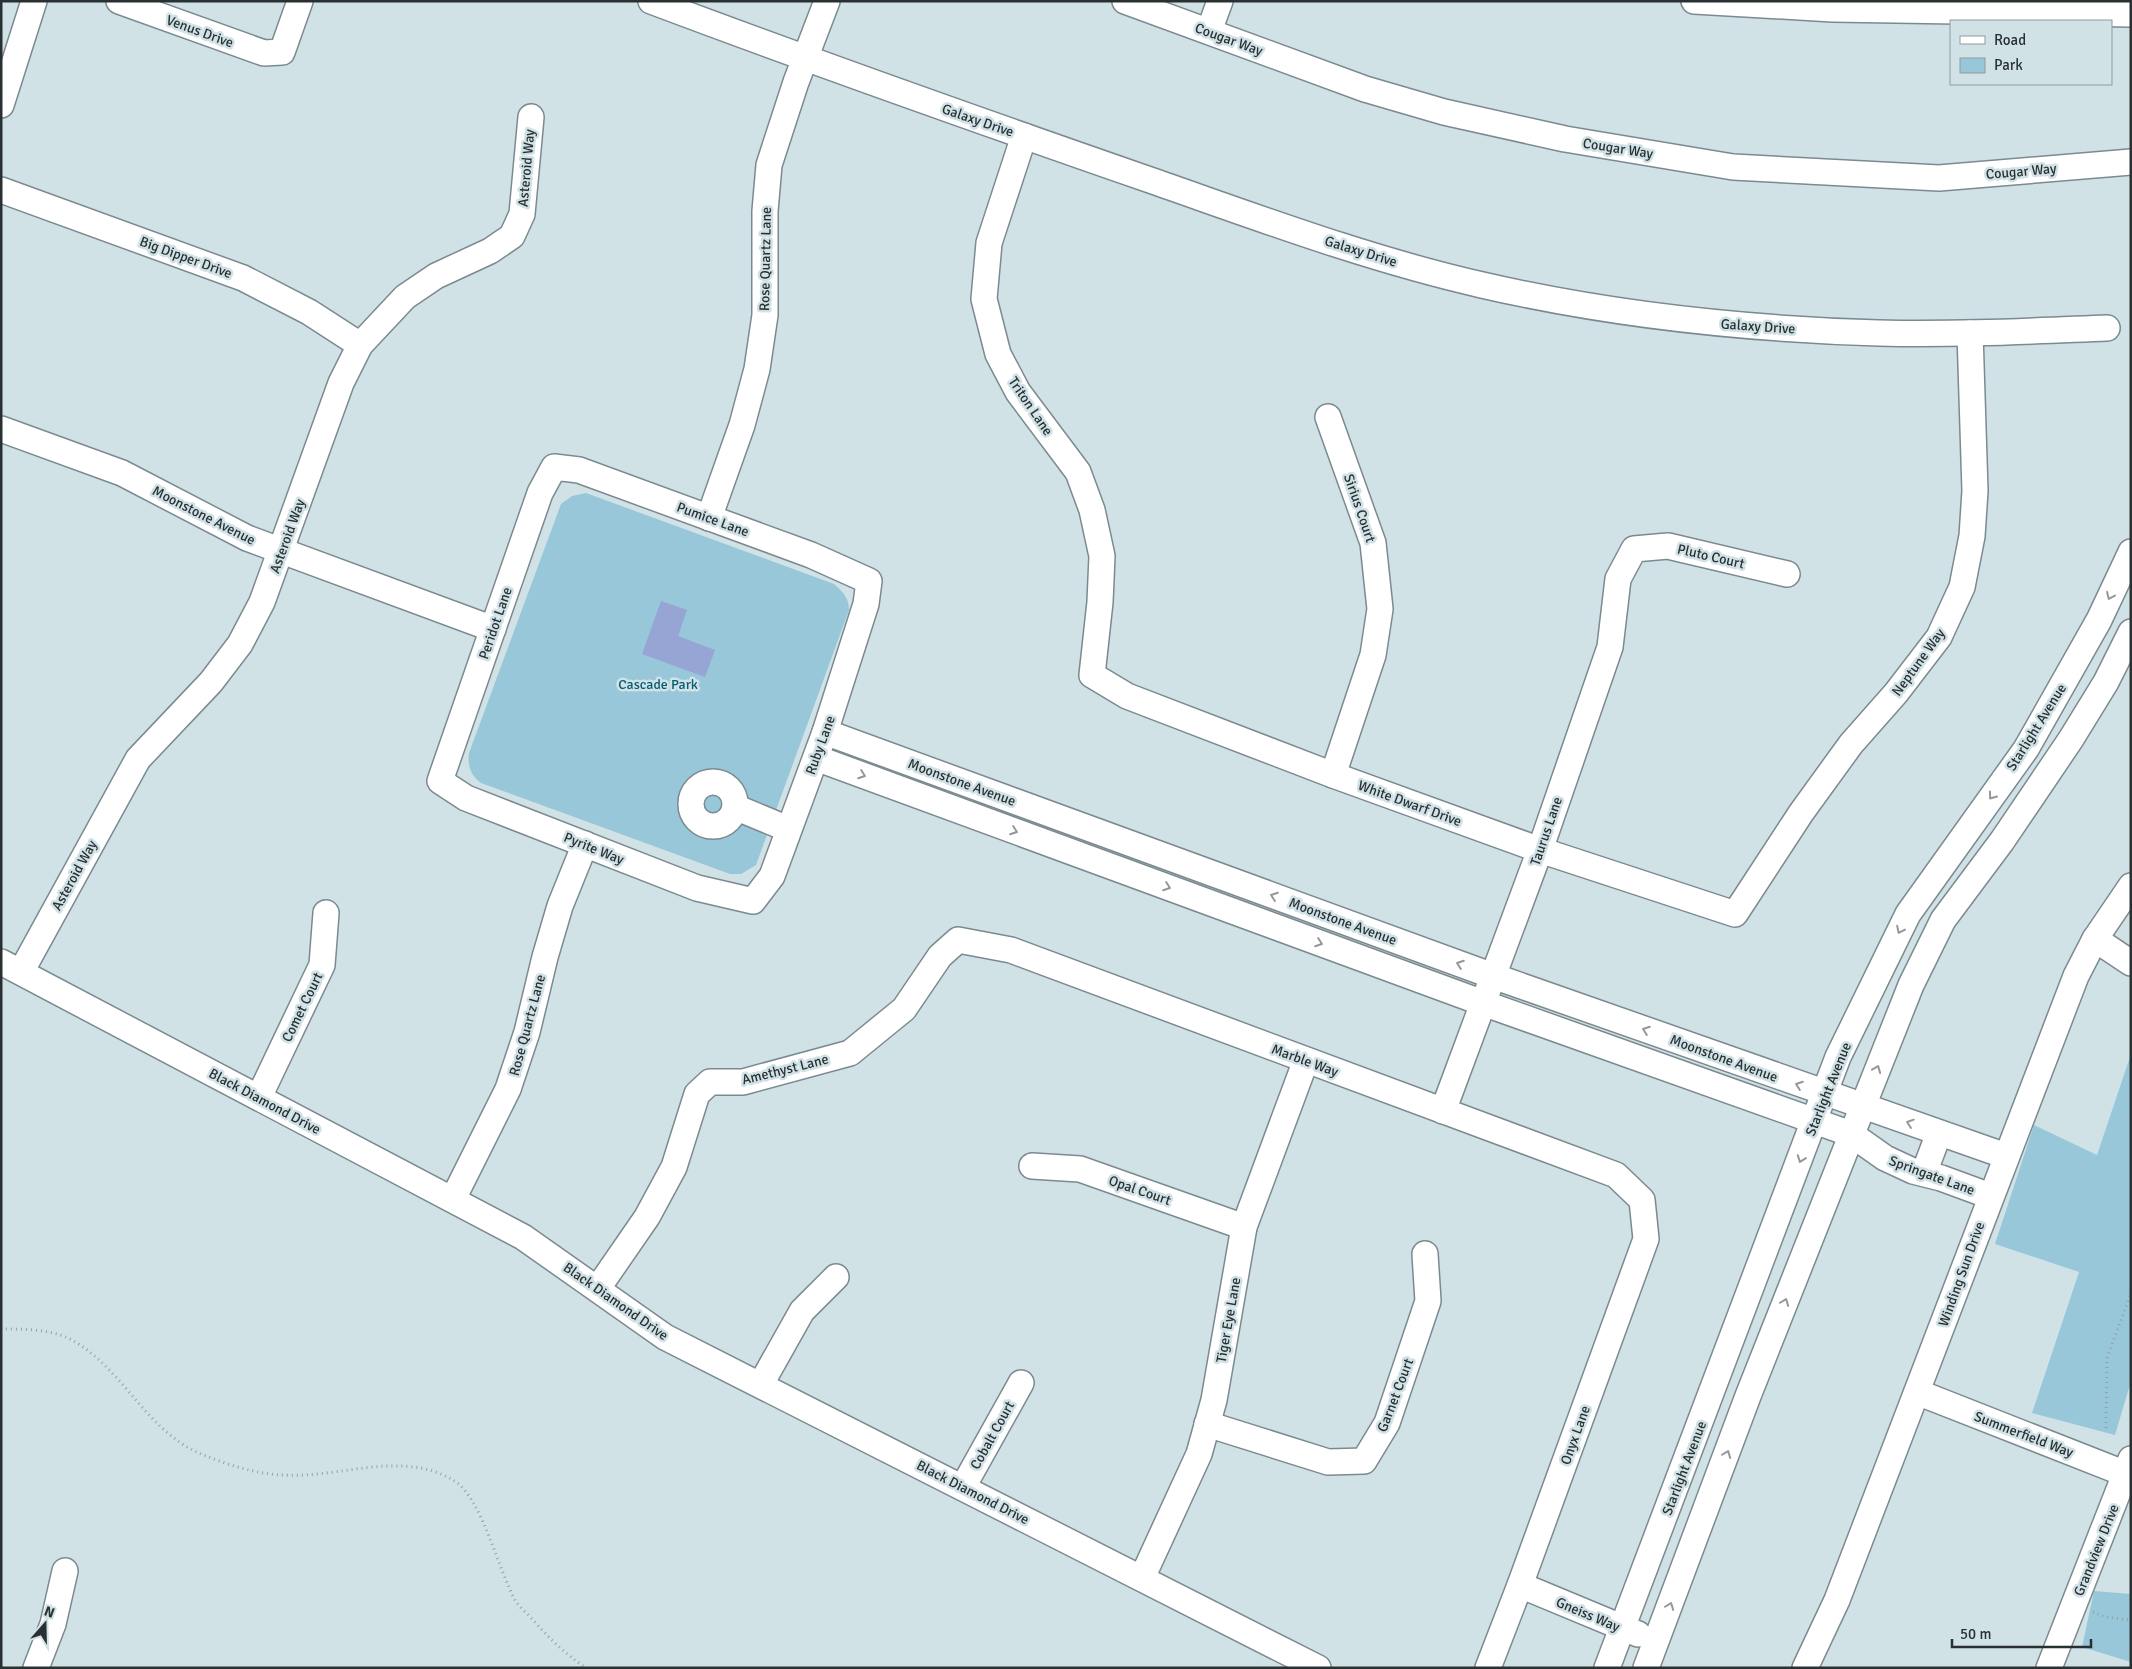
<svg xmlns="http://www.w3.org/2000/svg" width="2132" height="1669" viewBox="0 0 2132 1669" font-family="Signika,sans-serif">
<rect width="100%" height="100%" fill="#d1e2e7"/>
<g fill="#97c7d8">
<path d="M586 493 834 584C843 592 849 598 849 610L756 865 741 874H730L481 783C471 776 467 765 469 753L561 504 572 496Z"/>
<polygon points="2131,1054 2131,1381 2115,1435 2032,1413 2079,1272 1995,1244 2034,1125 2097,1155"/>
<polygon points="2094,1591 2131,1594 2131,1662 2082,1647"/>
</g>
<polygon fill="#96a5d4" points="661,601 687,610 678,636 715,650 705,677 642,654"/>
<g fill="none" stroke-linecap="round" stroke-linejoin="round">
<g stroke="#7b8a90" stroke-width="28">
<g id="minor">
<polyline points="119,1 264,53 282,52 300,1"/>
<path d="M651 1C816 63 983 122 1150 180 1259 218 1368 259 1482 285 1612 315 1746 329 1879 333 1955 335 2031 331 2107 328"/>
<polyline points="1125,1 1365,89 1444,112 1565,139 1733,167 1939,178 2131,162"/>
<polyline points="1694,1 1833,9 2131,14"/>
<polyline points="1209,31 1220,1"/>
<polyline points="1,105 34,1"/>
<polyline points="1024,136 989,243 984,299 998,354 1018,392 1078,472 1092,510 1102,556 1100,602 1092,675 1127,696 1333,775 1540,850 1735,914 1801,813 1851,744 1896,693 1939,637 1962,587 1972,536 1975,491 1970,333"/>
<polyline points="1,190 243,278 309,312 360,345"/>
<polyline points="1328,417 1373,543 1380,609 1373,655 1333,775"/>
<polyline points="1,429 122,473 247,538 493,629"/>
<polygon points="554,467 579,470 811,555 869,581 866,604 825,732 772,876 753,901 697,888 466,798 440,781 540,493"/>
<polyline points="709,518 742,425 757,369 765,315 765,211 769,165 796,82 827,1"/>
<polyline points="825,732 1493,976 2006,1156"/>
<polyline points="816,758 1483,1003 1851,1134 1885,1158 1913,1171 1941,1178 1990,1196"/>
<circle cx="713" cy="804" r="22"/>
<polyline points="735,807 788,829"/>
<polyline points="2095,939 2131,963"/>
<polyline points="1,962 523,1237 665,1337 1318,1668"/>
<polyline points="21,972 138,759 211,682 240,644 262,602 341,383 360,345 405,297 436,276 490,251 512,236 522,214 531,117"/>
<polyline points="259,1097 322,965 326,913"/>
<polyline points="1443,1111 1540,850 1610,647 1618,579 1634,549 1668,546 1787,574"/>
<polyline points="1032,1166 1080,1169 1244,1227"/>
<polyline points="1924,1173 1939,1133"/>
<polyline points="453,1199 508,1089 527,1032 545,957 560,906 585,844"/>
<polyline points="598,1288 647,1217 674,1167 697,1094 710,1082 743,1082 850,1053 904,1009 940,956 958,940 1011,950 1616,1175 1642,1200 1646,1239 1520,1585 1488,1668"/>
<polyline points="761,1384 802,1311 836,1277"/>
<polyline points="1917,1392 2131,1476"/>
<polyline points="1207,1424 1328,1462 1364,1461 1387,1423 1428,1301 1425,1254"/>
<polyline points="963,1487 1021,1383"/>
<polyline points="1142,1578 1199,1454 1214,1400 1244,1227 1306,1060"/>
<polyline points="1520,1585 1638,1634"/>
<polyline points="36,1668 53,1624 65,1571"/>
<polyline points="1607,1668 1838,1057 1908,914 2026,749 2099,620 2131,552"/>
<polyline points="1646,1668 1748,1396 1911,985 1943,920 2002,841 2071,739 2106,682 2131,632"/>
<polyline points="1805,1668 1837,1600 2076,976 2095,939 2131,886"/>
<polyline points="2049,1668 2131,1459"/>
</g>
</g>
<g stroke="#94a2a6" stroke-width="3" stroke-dasharray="1 4" stroke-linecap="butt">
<path d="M1 1329C22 1329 49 1329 68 1338 122 1365 144 1430 201 1454 226 1464 255 1474 282 1475 339 1479 404 1448 456 1482 482 1500 499 1571 515 1600 519 1607 527 1613 533 1620 549 1638 565 1654 586 1668"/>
<polyline points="2106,1428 2107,1358 2131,1293"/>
<polyline points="2093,1612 2105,1617 2131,1620"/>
</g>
<use href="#minor" stroke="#fff" stroke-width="25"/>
</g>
<defs><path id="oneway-chevron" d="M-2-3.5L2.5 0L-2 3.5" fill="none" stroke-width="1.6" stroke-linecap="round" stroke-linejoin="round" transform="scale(1.25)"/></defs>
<g stroke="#949898">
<use href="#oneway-chevron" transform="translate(2110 596) rotate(115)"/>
<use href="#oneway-chevron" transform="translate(862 775) rotate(20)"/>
<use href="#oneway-chevron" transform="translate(1992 796) rotate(126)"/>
<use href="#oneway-chevron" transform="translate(1014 831) rotate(20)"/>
<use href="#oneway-chevron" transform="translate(1167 887) rotate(20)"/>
<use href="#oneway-chevron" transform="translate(1274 896) rotate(-160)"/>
<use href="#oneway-chevron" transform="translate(1900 930) rotate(116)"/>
<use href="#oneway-chevron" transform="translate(1319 943) rotate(20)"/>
<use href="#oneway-chevron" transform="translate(1460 964) rotate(-160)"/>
<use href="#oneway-chevron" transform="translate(1646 1030) rotate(-160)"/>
<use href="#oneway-chevron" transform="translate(1877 1069) rotate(-68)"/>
<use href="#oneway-chevron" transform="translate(1799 1085) rotate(-160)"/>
<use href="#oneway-chevron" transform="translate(1910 1123) rotate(-161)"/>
<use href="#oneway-chevron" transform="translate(1801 1159) rotate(110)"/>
<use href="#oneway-chevron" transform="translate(1785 1302) rotate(-69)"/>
<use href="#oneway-chevron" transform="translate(1727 1454) rotate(-69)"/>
<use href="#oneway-chevron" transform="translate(1670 1606) rotate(-69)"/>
</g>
<g text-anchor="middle" stroke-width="5" stroke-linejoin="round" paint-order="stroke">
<g font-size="14" fill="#293032" stroke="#d1e2e7">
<text transform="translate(200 31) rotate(20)" y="5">Venus Drive</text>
<text transform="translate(1229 39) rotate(20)" y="5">Cougar Way</text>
<text transform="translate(978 120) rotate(19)" y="5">Galaxy Drive</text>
<text transform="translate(1618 148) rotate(9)" y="5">Cougar Way</text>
<text transform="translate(526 168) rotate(-85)" y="5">Asteroid Way</text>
<text transform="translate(2021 171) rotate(-5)" y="5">Cougar Way</text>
<text transform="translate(1361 251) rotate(17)" y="5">Galaxy Drive</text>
<text transform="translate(186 257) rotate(20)" y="5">Big Dipper Drive</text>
<text transform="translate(765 259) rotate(-89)" y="5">Rose Quartz Lane</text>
<text transform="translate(1758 326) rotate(4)" y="5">Galaxy Drive</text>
<text transform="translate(1031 406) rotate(56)" y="5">Triton Lane</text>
<text transform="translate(1360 508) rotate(71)" y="5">Sirius Court</text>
<text transform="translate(204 515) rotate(27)" y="5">Moonstone Avenue</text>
<text transform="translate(713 519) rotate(20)" y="5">Pumice Lane</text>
<text transform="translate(287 536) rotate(-70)" y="5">Asteroid Way</text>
<text transform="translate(1711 556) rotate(13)" y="5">Pluto Court</text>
<text transform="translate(495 623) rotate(-71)" y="5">Peridot Lane</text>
<text transform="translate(1918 662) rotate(-54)" y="5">Neptune Way</text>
<text transform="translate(2036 727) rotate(-58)" y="5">Starlight Avenue</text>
<text transform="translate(820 745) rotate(-70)" y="5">Ruby Lane</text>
<text transform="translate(962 782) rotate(20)" y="5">Moonstone Avenue</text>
<text transform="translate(1410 803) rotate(20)" y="5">White Dwarf Drive</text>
<text transform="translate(1546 831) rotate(-71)" y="5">Taurus Lane</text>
<text transform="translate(594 848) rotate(22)" y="5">Pyrite Way</text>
<text transform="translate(74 875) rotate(-61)" y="5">Asteroid Way</text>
<text transform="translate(1343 921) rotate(20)" y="5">Moonstone Avenue</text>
<text transform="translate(302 1007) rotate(-64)" y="5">Comet Court</text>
<text transform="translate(527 1025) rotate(-75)" y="5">Rose Quartz Lane</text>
<text transform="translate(1724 1058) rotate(20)" y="5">Moonstone Avenue</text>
<text transform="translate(1305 1060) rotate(20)" y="5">Marble Way</text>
<text transform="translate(785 1069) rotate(-14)" y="5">Amethyst Lane</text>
<text transform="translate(1828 1089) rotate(-68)" y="5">Starlight Avenue</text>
<text transform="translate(265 1101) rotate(28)" y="5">Black Diamond Drive</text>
<text transform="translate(1932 1175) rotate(20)" y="5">Springate Lane</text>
<text transform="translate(1140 1190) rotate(19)" y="5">Opal Court</text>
<text transform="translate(1961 1274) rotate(-70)" y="5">Winding Sun Drive</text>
<text transform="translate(616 1301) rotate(35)" y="5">Black Diamond Drive</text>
<text transform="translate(1228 1320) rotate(-80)" y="5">Tiger Eye Lane</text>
<text transform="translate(1395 1395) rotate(-69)" y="5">Garnet Court</text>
<text transform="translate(2024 1434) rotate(21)" y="5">Summerfield Way</text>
<text transform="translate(992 1435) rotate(-61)" y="5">Cobalt Court</text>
<text transform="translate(1575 1435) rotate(-70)" y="5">Onyx Lane</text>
<text transform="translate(1684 1468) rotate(-69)" y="5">Starlight Avenue</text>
<text transform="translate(973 1492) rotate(27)" y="5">Black Diamond Drive</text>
<text transform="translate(2096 1550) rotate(-68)" y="5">Grandview Drive</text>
<text transform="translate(1588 1614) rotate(23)" y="5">Gneiss Way</text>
</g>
<g font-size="14" fill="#045d73" stroke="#d1e2e7">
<text x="658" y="689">Cascade Park</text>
</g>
</g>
<rect width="2132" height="1669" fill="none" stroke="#293032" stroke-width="5"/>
<rect x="1950" y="20" width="162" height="65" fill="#d1e2e7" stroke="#8e9b9f"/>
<rect x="1960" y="36" width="25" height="8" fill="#ffffff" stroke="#8e9b9f"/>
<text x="1994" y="45" font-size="15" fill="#293032">Road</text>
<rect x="1960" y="58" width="25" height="15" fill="#97c7d8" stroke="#8e9b9f"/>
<text x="1994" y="70" font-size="15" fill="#293032">Park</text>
<g transform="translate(45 1624) rotate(20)" stroke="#d1e2e7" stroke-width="4" paint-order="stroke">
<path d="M0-4L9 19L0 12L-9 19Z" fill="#293032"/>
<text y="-8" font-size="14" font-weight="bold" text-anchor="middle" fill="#293032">N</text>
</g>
<path d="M1952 1639v8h139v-8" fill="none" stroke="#293032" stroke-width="2.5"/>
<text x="1960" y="1639" font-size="15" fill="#293032" stroke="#d1e2e7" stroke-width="4" paint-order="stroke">50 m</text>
</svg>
